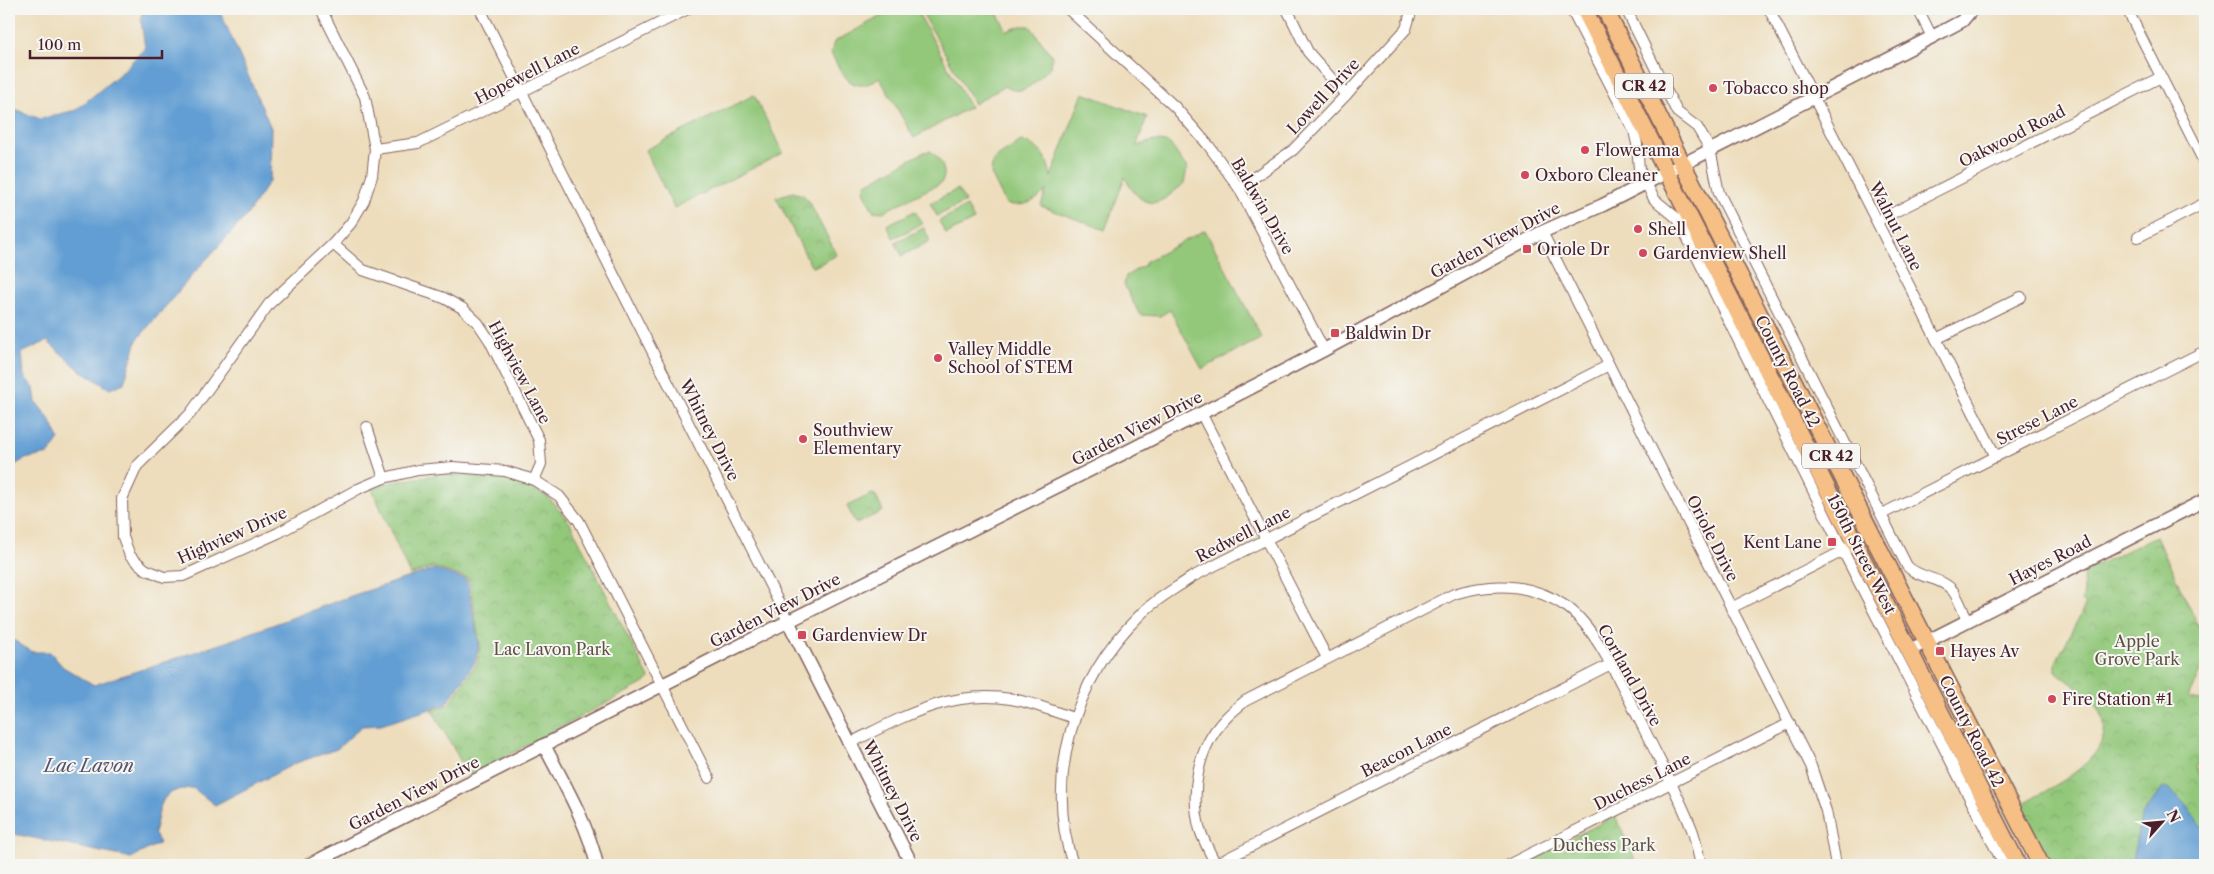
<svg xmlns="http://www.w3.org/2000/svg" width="2214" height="874" viewBox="0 0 2214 874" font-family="'Libre Caslon Text',serif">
<defs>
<pattern id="park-crowns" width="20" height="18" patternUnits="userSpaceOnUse" patternTransform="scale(1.25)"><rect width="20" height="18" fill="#93c87a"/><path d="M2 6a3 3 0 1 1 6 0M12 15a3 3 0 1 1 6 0" fill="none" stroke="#80ab6a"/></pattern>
</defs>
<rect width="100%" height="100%" fill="#f6f6f2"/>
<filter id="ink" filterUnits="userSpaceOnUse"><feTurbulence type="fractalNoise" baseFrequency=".02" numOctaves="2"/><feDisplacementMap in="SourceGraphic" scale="10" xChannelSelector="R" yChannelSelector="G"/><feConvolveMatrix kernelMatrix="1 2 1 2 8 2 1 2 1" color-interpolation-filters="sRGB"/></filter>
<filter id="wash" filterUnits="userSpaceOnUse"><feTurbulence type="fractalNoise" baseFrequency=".0096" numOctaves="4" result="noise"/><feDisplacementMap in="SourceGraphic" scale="20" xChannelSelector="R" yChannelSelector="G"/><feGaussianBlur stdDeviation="1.12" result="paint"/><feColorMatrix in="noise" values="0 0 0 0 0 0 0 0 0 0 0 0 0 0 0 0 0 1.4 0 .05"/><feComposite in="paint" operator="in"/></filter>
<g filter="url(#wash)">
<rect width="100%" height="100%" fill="#edddbc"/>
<g fill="#93c87a" stroke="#6e7452">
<path d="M894 9H916L970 107 914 138 879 77C853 98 842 74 831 53L834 42Z"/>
<path d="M920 9H995L1007 31 1021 26H1030L1052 56 1051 67C1036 80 1025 99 1004 86L974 104Z"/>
<path d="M1083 93 1147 117 1136 147C1147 142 1158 138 1170 144L1187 168 1184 184C1176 189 1166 200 1157 202 1141 206 1130 188 1125 177L1105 230 1041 206 1046 190C1035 203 1023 207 1006 204L991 174 993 160 1021 141C1041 146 1048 159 1051 177Z"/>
<polygon points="754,95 783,153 674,208 645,150"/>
<path d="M930 151C940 157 949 173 941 183L883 212 873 211 864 191 866 184 924 152Z"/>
<polygon points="958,189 965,202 937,216 930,203"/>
<polygon points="967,206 974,220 946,234 939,221"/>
<polygon points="915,211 922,224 893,238 887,225"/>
<polygon points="924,228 930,241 902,256 895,242"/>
<polygon points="1205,230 1262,338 1202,369 1170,310 1160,316 1140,315 1124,285 1126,276 1146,264 1145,262"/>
</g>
<g fill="url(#park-crowns)" stroke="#6e7452">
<polygon points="793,192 803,195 808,200 837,255 814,267 811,266 776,197"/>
<polygon points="439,474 492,477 514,481 530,487 549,498 570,523 649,678 646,682 469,776 432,710 448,705 477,663 480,645 469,579 433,567 410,575 372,489 388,483"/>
<polygon points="872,494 875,495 883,511 856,524 847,506"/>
<path d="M2156 536 2205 640V660L2188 698 2205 701V761L2196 766 2205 786V865H2050L2020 805C2050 788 2125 755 2099 709 2092 697 2067 681 2056 671V662L2086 604 2081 601C2088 589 2080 582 2085 571Z"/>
<polygon points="1615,816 1631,848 1636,865 1518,865"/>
</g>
<g fill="#629ed3" stroke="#565e7f">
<polygon points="142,9 219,9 271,128 270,180 247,215 194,273 137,340 124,383 110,389 81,371 47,341 22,353 24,376 34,388 36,402 50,420 59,439 49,454 25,459 9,468 9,107 40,119 76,110 122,72 145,48 141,20"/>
<path d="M434 569 467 580 479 645 475 662 446 704 381 725 362 726 337 749 296 763 215 805 193 788C158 790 162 803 154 833L160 843 131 858 9 833V637L32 652H50L63 667 94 685 226 642 351 596Z"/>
<path d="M2163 787C2174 787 2200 822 2205 833 2208 842 2205 856 2205 865H2131L2141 817Z"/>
</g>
</g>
<g filter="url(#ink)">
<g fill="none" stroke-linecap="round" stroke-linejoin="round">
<g stroke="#83625e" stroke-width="12">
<g id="minor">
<polyline points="321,9 365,97 375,149 372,176 364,201 351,223 333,244 269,304 190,414 137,466 122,499 123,537 130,556 145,569 164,577 183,576 278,533 358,489 384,478 418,470 453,467 505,471 534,480 559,496 579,521 709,778"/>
<polyline points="480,9 788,621"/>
<polyline points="1068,9 1175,107 1209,146 1239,188 1324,350"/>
<polyline points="1287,9 1308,52 1346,95"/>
<polyline points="1571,9 1634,131 1637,144 1639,169 1654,199 1678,219 1843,551 2004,865"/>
<path d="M1626 9 1677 112 1697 127 1710 149 1719 193 1907 566C1919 579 1942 577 1953 591 1959 599 1963 611 1967 620"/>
<polyline points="1769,9 1996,457"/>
<polyline points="1918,9 1932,37"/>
<polyline points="2127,9 2205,164"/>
<polyline points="375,149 418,143 688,9"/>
<polyline points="1239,188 1293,150 1346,95 1406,29 1412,9"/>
<polyline points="1877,221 2161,77"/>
<polyline points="1542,232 1811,766 1826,811 1836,865"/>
<polyline points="2138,237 2205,203"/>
<polyline points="333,244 363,270 444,298 462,308 478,323 490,341 539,440 541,464 534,480"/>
<polyline points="1936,339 2021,297"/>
<polyline points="1201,413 1327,658"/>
<polyline points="367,427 384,478"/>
<polyline points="1882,514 2205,351"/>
<polyline points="1731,608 1849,548"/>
<path d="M850 743C903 717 950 689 1011 699 1032 702 1054 712 1074 718"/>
<polyline points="1216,864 1611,664"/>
<path d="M1073 865C1044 777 1074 679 1140 615 1154 600 1175 589 1192 577L1609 365"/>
<path d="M1216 865C1211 854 1204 842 1200 830 1190 793 1197 748 1225 719 1231 712 1238 707 1245 701L1454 594C1493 582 1532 583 1567 607 1598 629 1624 691 1642 725 1659 760 1679 795 1693 832 1696 842 1698 854 1701 865"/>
<polyline points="1508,865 1790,723"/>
</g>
</g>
<g stroke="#83625e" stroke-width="15">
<g id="tertiary">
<polyline points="788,621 912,865"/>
<polyline points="1910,650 2205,500"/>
<path d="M544 745C564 784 587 822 597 865"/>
<polyline points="309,865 731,650 1134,448 1324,350 1542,232 1603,205 1932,37 1962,21 1972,9"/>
</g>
</g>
<g stroke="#83625e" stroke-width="19">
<g id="trunk">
<polyline points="1584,9 2018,865"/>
<polyline points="1605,9 1682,163 2041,865"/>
</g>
</g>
<use href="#minor" stroke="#fff" stroke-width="10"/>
<use href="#tertiary" stroke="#fff" stroke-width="12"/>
<use href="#trunk" stroke="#f5bf86" stroke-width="16"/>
</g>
</g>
<g fill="#d1495b" stroke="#f6f6f2" stroke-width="2">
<circle cx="1713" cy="88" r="5"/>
<circle cx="1585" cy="150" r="5"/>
<circle cx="1525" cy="175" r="5"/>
<circle cx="1638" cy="229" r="5"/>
<rect x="1522" y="244" width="10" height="10" rx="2.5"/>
<circle cx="1643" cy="253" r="5"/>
<rect x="1330" y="328" width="10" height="10" rx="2.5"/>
<circle cx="938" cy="358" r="5"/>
<circle cx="803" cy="439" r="5"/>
<rect x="1827" y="537" width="10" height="10" rx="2.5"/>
<rect x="797" y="630" width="10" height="10" rx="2.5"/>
<rect x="1935" y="646" width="10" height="10" rx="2.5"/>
<circle cx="2052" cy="699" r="5"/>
</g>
<g text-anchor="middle" stroke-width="4" stroke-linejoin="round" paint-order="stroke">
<g fill="#f6f6f2" stroke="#7e6067" stroke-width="1">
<rect x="1615" y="73.5" width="58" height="25" rx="4"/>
<rect x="1802" y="443.5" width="58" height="25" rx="4"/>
</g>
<g font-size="15" font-weight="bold" fill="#4a1f2b">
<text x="1644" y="91">CR 42</text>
<text x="1831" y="461">CR 42</text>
</g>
<g font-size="16" fill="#4a1f2b" stroke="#f6f6f2">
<text transform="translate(527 73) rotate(-27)" y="6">Hopewell Lane</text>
<text transform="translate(1323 96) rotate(-47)" y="6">Lowell Drive</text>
<text transform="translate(2012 136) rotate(-27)" y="6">Oakwood Road</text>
<text transform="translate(1263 206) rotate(60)" y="6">Baldwin Drive</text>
<text transform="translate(1896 226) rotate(63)" y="6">Walnut Lane</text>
<text transform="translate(1495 240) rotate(-28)" y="6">Garden View Drive</text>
<text transform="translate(1788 371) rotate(63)" y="6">County Road 42</text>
<text transform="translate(520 372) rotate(62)" y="6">Highview Lane</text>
<text transform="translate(2037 420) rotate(-27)" y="6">Strese Lane</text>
<text transform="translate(1137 428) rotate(-27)" y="6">Garden View Drive</text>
<text transform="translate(710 430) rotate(63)" y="6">Whitney Drive</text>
<text transform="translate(1243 534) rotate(-27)" y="6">Redwell Lane</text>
<text transform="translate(232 535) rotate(-24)" y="6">Highview Drive</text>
<text transform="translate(1713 538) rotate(63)" y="6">Oriole Drive</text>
<text transform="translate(1862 554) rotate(63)" y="6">150th Street West</text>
<text transform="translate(2050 560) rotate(-27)" y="6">Hayes Road</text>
<text transform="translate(775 610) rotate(-27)" y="6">Garden View Drive</text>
<text transform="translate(1630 675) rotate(61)" y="6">Cortland Drive</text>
<text transform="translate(1972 731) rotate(63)" y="6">County Road 42</text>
<text transform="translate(1406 750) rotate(-27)" y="6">Beacon Lane</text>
<text transform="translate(1642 781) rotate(-27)" y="6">Duchess Lane</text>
<text transform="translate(893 791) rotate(63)" y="6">Whitney Drive</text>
<text transform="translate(414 793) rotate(-27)" y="6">Garden View Drive</text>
</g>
<g font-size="16" fill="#4a1f2b" stroke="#f6f6f2" text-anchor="start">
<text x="1723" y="94">Tobacco shop</text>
<text x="1595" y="156">Flowerama</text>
<text x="1535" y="181">Oxboro Cleaner</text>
<text x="1648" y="235">Shell</text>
<text x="1537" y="255">Oriole Dr</text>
<text x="1653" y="259">Gardenview Shell</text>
<text x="1345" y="339">Baldwin Dr</text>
<text x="948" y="355">Valley Middle<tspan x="948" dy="18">School of STEM</tspan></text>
<text x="813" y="436">Southview<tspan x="813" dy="18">Elementary</tspan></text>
<text x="1822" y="548" text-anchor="end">Kent Lane</text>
<text x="812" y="641">Gardenview Dr</text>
<text x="1950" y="657">Hayes Av</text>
<text x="2062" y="705">Fire Station #1</text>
</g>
<g font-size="16" fill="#605243" stroke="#f6f6f2">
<text x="2137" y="647">Apple<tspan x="2137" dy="18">Grove Park</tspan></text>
<text x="552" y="655">Lac Lavon Park</text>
<text x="1604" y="851">Duchess Park</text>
</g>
<g font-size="18" font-style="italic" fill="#54526e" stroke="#f6f6f2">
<text x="89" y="772">Lac Lavon</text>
</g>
</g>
<rect width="2214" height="874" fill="none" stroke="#f6f6f2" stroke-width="30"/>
<g transform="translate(2162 822) rotate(63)" stroke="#f6f6f2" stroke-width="4" paint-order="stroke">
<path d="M0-4L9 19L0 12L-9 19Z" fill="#4a1f2b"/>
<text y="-8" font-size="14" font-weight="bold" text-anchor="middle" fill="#4a1f2b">N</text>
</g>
<path d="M30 50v8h132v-8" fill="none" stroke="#4a1f2b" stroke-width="2.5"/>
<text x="38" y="50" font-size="15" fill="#4a1f2b" stroke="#f6f6f2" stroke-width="4" paint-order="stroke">100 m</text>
</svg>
